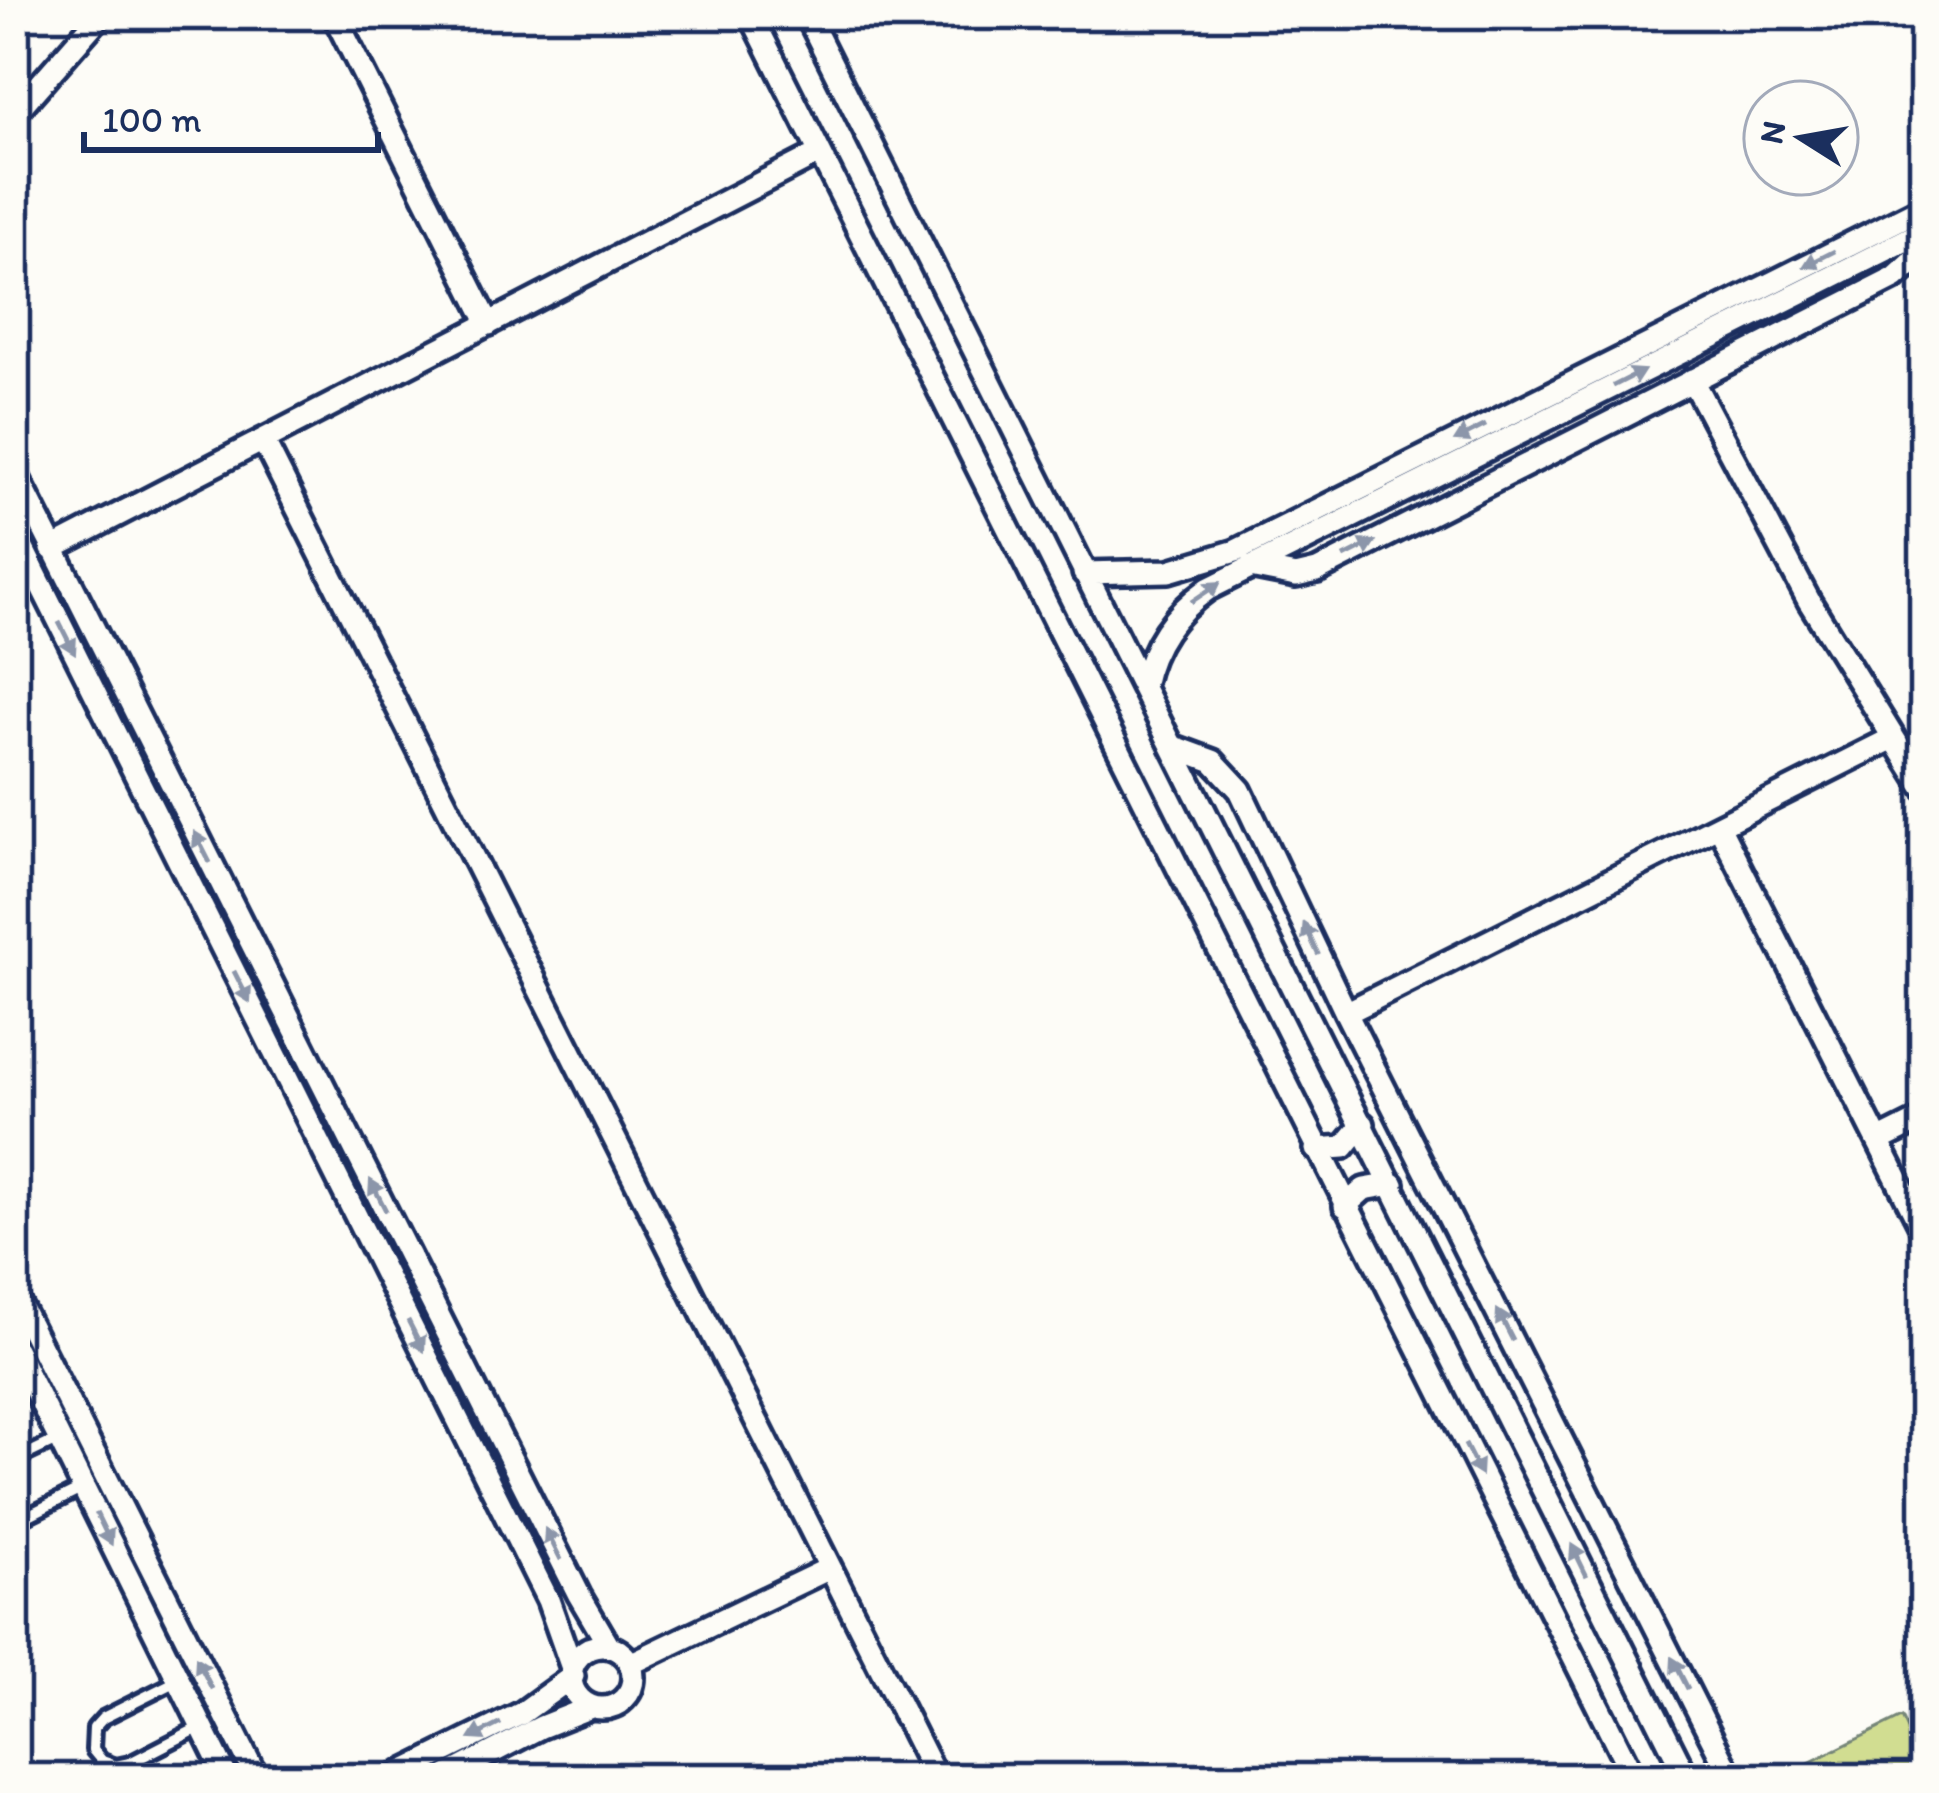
<svg xmlns="http://www.w3.org/2000/svg" width="1939" height="1793" font-family="Itim,sans-serif">
  <rect width="100%" height="100%" fill="#fdfcf7"/>
  <filter id="ink" filterUnits="userSpaceOnUse"><feTurbulence type="fractalNoise" baseFrequency=".00833" numOctaves="2"/><feDisplacementMap in="SourceGraphic" scale="24" xChannelSelector="R" yChannelSelector="G"/><feConvolveMatrix kernelMatrix="1 2 1 2 8 2 1 2 1" color-interpolation-filters="sRGB"/></filter>
  <g filter="url(#ink)">
    <path fill="#d1dd91" stroke="#768678" stroke-width="3" d="M1902,1717L1924,1763V1778H1778Z"/>
    <g fill="none" stroke-linecap="round" stroke-linejoin="round">
      <defs>
        <path id="lane" d="M15,1460L59,1439
          M15,1522L83,1488
          M179,1680L103,1718L94,1728L93,1750L102,1761L116,1766L130,1763L202,1726"/>
        <path id="street" d="M334,15L489,324
          M751,15L1634,1778
          M807,15L1687,1778
          M15,113L101,15
          M1692,380L1809,601L1924,787
          M263,440L936,1778
          M15,472L579,1595L609,1646
          M15,533L548,1600L572,1668
          M52,549L819,153
          M1250,567L1296,576L1317,571L1895,278L1915,260L1924,241
          M1084,573L1169,571L1236,551L1924,207
          M1143,686C1152,644 1173,614 1208,589L1924,231
          M1175,747L1213,761L1240,790L1346,1013L1732,1778
          M1719,826L1924,1232
          M1346,1013L1891,739
          M1878,1141L1924,1118
          M1316,1149L1344,1147L1363,1124
          M1345,1206L1364,1189L1393,1184
          M15,1296L257,1778
          M15,1349L227,1778
          M571 1677a31 31 0 1 1 62 0a31 31 0 1 1-62 0Z
          M630,1664L830,1568
          M391,1778L522,1713L573,1676
          M443,1778L541,1727L591,1707"/>
      </defs>
      <use href="#lane" stroke="#1b2f5e" stroke-width="20"/>
      <use href="#street" stroke="#1b2f5e" stroke-width="30"/>
      <use href="#lane" stroke="#fdfcf7" stroke-width="10"/>
      <use href="#street" stroke="#fdfcf7" stroke-width="21"/>
    </g>
    <defs><path id="oneway-solid" d="M-6-.8H1V-3.2L6.5 0L1 3.2V.8H-6Z" transform="scale(3)"/></defs>
    <g fill="#8c96aa">
      <use href="#oneway-solid" transform="translate(1819 259) rotate(153)"/>
      <use href="#oneway-solid" transform="translate(1629 378) rotate(-27)"/>
      <use href="#oneway-solid" transform="translate(1470 433) rotate(153)"/>
      <use href="#oneway-solid" transform="translate(1360 549) rotate(-27)"/>
      <use href="#oneway-solid" transform="translate(1206 592) rotate(-34)"/>
      <use href="#oneway-solid" transform="translate(67 638) rotate(63)"/>
      <use href="#oneway-solid" transform="translate(202 847) rotate(-117)"/>
      <use href="#oneway-solid" transform="translate(1311 939) rotate(-115)"/>
      <use href="#oneway-solid" transform="translate(242 987) rotate(63)"/>
      <use href="#oneway-solid" transform="translate(378 1195) rotate(-117)"/>
      <use href="#oneway-solid" transform="translate(1505 1325) rotate(-117)"/>
      <use href="#oneway-solid" transform="translate(416 1336) rotate(63)"/>
      <use href="#oneway-solid" transform="translate(1473 1460) rotate(63)"/>
      <use href="#oneway-solid" transform="translate(104 1529) rotate(64)"/>
      <use href="#oneway-solid" transform="translate(553 1544) rotate(-117)"/>
      <use href="#oneway-solid" transform="translate(1579 1560) rotate(-116)"/>
      <use href="#oneway-solid" transform="translate(204 1673) rotate(-117)"/>
      <use href="#oneway-solid" transform="translate(1680 1673) rotate(-117)"/>
      <use href="#oneway-solid" transform="translate(485 1731) rotate(153)"/>
    </g>
  </g>
  <rect width="1939" height="1793" fill="none" stroke="#fdfcf7" stroke-width="60"/>
  <rect x="30" y="30" width="1879" height="1733" fill="none" stroke="#1b2f5e" stroke-width="4.5" filter="url(#ink)"/>
  <g transform="translate(1801 138) rotate(281)"><circle r="57" fill="#fdfcf7" stroke="#a3aaba" stroke-width="3"/>
  <path d="M0-9L21 45L0 30L-21 45Z" fill="#1b2f5e"/>
  <text y="-18" font-size="33" font-weight="bold" text-anchor="middle" fill="#1b2f5e">N</text>
  </g>
  <path d="M84 132v18h294v-18" fill="none" stroke="#1b2f5e" stroke-width="6"/>
  <text x="102" y="132" font-size="36" fill="#1b2f5e" stroke="#fdfcf7" stroke-width="9" paint-order="stroke">100 m</text>
</svg>
